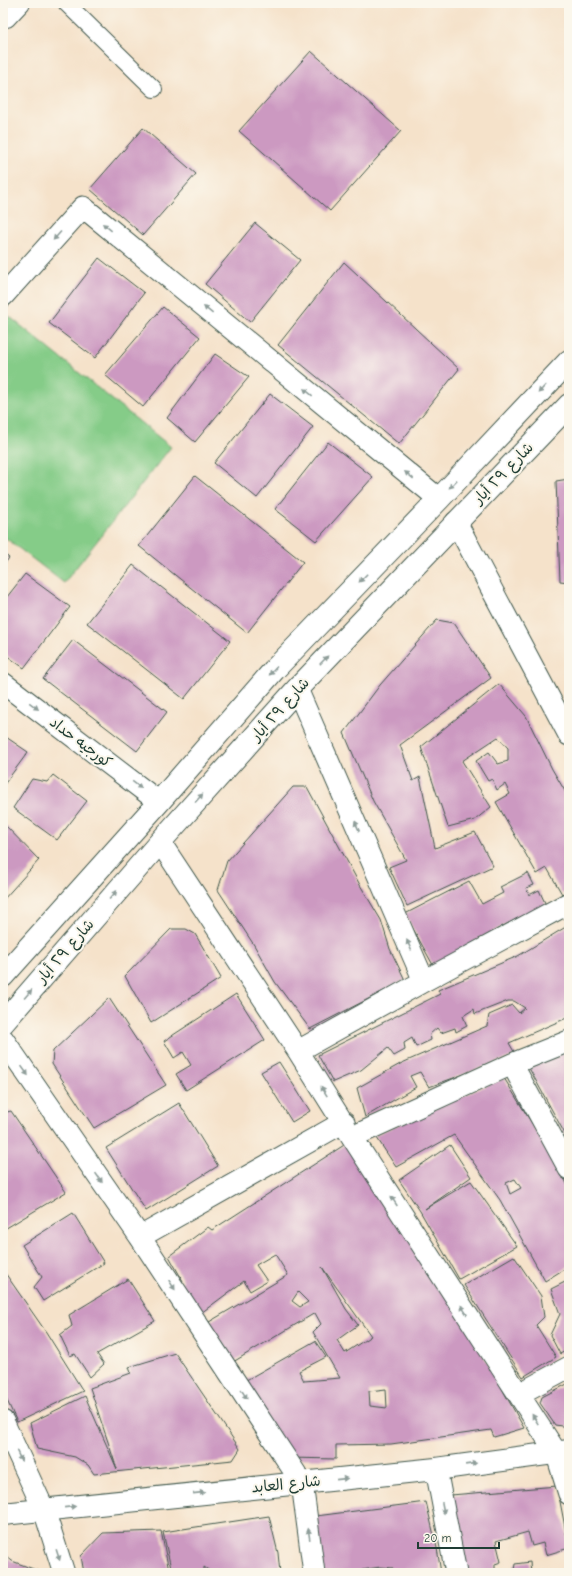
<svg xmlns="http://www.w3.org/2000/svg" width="572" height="1576" font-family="'Comic Neue','Playpen Sans Arabic',sans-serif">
  <rect width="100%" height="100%" fill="#fbf7ec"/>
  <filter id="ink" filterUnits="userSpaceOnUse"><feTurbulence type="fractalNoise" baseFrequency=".025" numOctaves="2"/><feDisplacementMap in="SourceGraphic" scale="8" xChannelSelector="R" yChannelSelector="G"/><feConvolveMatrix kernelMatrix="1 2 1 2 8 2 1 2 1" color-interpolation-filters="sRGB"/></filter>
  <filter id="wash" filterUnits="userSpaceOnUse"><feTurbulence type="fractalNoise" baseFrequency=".012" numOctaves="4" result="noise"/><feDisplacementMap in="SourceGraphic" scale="16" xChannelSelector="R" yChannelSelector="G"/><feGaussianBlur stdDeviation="0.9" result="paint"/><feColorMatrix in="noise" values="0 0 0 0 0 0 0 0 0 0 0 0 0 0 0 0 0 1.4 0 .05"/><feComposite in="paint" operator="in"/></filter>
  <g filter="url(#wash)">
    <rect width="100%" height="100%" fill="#f5e2ca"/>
    <path fill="#85cc88" stroke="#52845e" d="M5,313L171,447L64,583L3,536V315Z"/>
    <g id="blocks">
      <path fill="#cc99c1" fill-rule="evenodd" d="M311,51L401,131L330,211L239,131Z
        M143,128L196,174L143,235L90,189Z
        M255,223L300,260L250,322L205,284Z
        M99,258L144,293L95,358L49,323Z
        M344,262L459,369L399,444L278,345Z
        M163,307L200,337L143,407L105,375Z
        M215,354L249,377L195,442L167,418Z
        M270,394L313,427L257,498L214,463Z
        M328,442L373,477L316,541L275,509Z
        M195,476L303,562L247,633L139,546Z
        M569,479V582L560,581L556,481Z
        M3,553L9,558L3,566Z
        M133,565L230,641L184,699L87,623Z
        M25,574L70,607L24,668L3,653V602Z
        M437,620L454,623L491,678L400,745L413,781L420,777L435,848L475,832L493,866L407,906L389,867L406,860L373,801L344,733L380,685Z
        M73,640L167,712L137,751L43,679Z
        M499,684L526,716L552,769L569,798V890L562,894L547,868L537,874L496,802L510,794L505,784L497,790L492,779L488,781L476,761L489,752L498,764L508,761V748L498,737L462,761L491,807L475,820L448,827L421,747Z
        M3,735L28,752L3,786Z
        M53,775L87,801L57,840L13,808L32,779L47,782Z
        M293,787H307L360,885L381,920L390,949L405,980L310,1029L275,982L254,945L218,890L227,861Z
        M3,823L39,860L3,900Z
        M528,873L534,885L526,888L529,895L539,890L546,905L516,919L433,965L405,914L469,881L482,904L503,893L500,887Z
        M569,925V1017L509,1043L516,1055L429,1087L420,1072L410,1076L416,1087L365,1117L357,1088L402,1063L487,1026L489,1015L512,1005L519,1013L525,1008L514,1001H508L475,1014L474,1009L463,1016L467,1026L456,1032L455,1028L441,1033L437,1028L430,1034L431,1040L416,1047L412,1038L404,1043L405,1050L394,1056L388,1048L361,1070L333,1082L318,1055L440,994L438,990L518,956Z
        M171,929H186L195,934L221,978L151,1023L125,976Z
        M236,994L265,1040L186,1090L176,1074L191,1065L183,1052L174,1058L164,1041Z
        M109,998L166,1085L94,1128L52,1064L53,1051Z
        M569,1050V1133L565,1134L529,1068Z
        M279,1062L310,1111L292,1122L261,1072Z
        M504,1078L558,1166L569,1188V1266L545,1281L500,1200L454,1135L396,1167L375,1135ZM515,1179L521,1188L510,1194L506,1183Z
        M179,1103L218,1166L146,1211L106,1148Z
        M11,1111L66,1192L3,1230V1113Z
        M352,1140L449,1294L524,1428L494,1437L491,1430L391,1444L336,1445V1459L289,1458L241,1383L315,1341L326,1357L299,1371L304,1381L340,1378L313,1332L321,1324L315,1313L228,1365L204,1325L288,1275L285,1270L275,1254L256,1265L267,1281L250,1291L244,1281L197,1316L178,1288L183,1281L169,1256L208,1227L212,1230ZM322,1267L371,1336L345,1353L337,1340L358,1325L346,1309ZM298,1292L308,1302L300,1307L292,1301ZM386,1389L387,1408L370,1406L369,1391Z
        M450,1145L471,1177L425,1209L471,1181L517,1246L459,1279L420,1211L399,1180Z
        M73,1213L104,1263L43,1301L34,1287L42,1277L22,1245Z
        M514,1256L541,1296L544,1317L536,1325L556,1357L523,1377L464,1285Z
        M3,1270L46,1332L83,1391L17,1422L3,1392Z
        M128,1279L155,1321L97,1354L104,1364L90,1377L75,1354L70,1356L60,1335L72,1326L69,1315Z
        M569,1280V1349L560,1354L550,1335L560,1314L551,1289Z
        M175,1353L240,1449L233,1460L94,1474L88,1465L75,1457L37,1449L30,1423L85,1396L117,1469L90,1388L131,1373L129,1367Z
        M569,1383V1430L568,1427L555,1425L540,1403L542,1397Z
        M557,1486L569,1548L546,1555L543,1543L532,1546L528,1532L496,1541L501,1562L495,1564V1573H464L451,1495Z
        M426,1502L437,1548L441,1573H394L393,1568L380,1567L362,1570L363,1573H324L316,1516Z
        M269,1516L278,1553L280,1573H210V1571L204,1567V1573H172L163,1532Z
        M161,1531L169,1571L158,1573H84L81,1556L103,1533Z
        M3,1553L12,1561L44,1573H3Z
        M530,1562L531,1573H502L514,1570L515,1564Z"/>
    </g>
  </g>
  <g filter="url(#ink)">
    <use href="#blocks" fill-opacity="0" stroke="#3f564a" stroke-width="1"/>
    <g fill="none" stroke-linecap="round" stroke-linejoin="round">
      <defs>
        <path id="pedestrian" d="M66,3L154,89
          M7,19L22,3"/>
        <path id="minor" d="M3,296L83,207L439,499
          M456,522L569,735
          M3,683L159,802
          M297,689L424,981
          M160,842L298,1051L352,1137L556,1452L569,1494
          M3,1039L140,1237L302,1483L314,1573
          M298,1051L424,981L569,903
          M512,1064L569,1169
          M352,1137L512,1064L569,1041
          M140,1237L344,1122
          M519,1394L569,1367
          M3,1421L44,1510L64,1573
          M436,1469L456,1573"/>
        <path id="secondary" d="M3,1514L436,1469L569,1451"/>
        <path id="primary" d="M3,976L159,802L274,670L439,499L569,361
          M3,1023L160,842L297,689L569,405"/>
      </defs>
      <use href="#pedestrian" stroke="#3f564a" stroke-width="18"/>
      <use href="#minor" stroke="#3f564a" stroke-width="23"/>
      <use href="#secondary" stroke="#3f564a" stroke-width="24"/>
      <use href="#primary" stroke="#3f564a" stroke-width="24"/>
      <use href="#pedestrian" stroke="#fff" stroke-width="16"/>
      <use href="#minor" stroke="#fff" stroke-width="21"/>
      <use href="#secondary" stroke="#fff" stroke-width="22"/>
      <use href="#primary" stroke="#fff" stroke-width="22"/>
    </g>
    <defs><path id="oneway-solid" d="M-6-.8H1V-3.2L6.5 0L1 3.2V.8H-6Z"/></defs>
    <g fill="#8f9e9a">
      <use href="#oneway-solid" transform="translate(107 227) rotate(-141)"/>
      <use href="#oneway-solid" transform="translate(57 236) rotate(132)"/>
      <use href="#oneway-solid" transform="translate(208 310) rotate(-141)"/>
      <use href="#oneway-solid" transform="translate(542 389) rotate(133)"/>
      <use href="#oneway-solid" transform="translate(308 392) rotate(-141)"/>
      <use href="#oneway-solid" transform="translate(409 475) rotate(-141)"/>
      <use href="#oneway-solid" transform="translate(453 484) rotate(133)"/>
      <use href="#oneway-solid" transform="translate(363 578) rotate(134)"/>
      <use href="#oneway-solid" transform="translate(324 660) rotate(-46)"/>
      <use href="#oneway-solid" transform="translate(273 671) rotate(132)"/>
      <use href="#oneway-solid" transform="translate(34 706) rotate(37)"/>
      <use href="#oneway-solid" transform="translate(137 785) rotate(37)"/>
      <use href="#oneway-solid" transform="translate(199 798) rotate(-48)"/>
      <use href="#oneway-solid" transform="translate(357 826) rotate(-114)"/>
      <use href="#oneway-solid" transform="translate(113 895) rotate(-49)"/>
      <use href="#oneway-solid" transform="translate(409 945) rotate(-114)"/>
      <use href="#oneway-solid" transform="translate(28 994) rotate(-49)"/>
      <use href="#oneway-solid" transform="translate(25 1071) rotate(55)"/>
      <use href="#oneway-solid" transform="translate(324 1091) rotate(-122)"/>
      <use href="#oneway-solid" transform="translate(99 1178) rotate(55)"/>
      <use href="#oneway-solid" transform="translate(394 1201) rotate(-123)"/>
      <use href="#oneway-solid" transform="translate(172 1285) rotate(57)"/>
      <use href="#oneway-solid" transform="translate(464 1310) rotate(-123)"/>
      <use href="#oneway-solid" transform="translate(244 1394) rotate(57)"/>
      <use href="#oneway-solid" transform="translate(535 1419) rotate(-122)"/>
      <use href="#oneway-solid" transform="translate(19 1456) rotate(65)"/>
      <use href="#oneway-solid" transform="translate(471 1464) rotate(-8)"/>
      <use href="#oneway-solid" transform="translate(342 1479) rotate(-6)"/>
      <use href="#oneway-solid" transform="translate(199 1493) rotate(-6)"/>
      <use href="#oneway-solid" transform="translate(70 1507) rotate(-6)"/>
      <use href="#oneway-solid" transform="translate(443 1508) rotate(79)"/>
      <use href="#oneway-solid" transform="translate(309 1534) rotate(-98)"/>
      <use href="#oneway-solid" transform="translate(58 1555) rotate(72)"/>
    </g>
  </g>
  <g text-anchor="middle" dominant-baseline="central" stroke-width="4" stroke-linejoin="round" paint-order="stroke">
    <g font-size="15" fill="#1f3d34" stroke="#fbf7ec">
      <text transform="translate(503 473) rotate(-46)">شارع ٢٩ أيار</text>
      <text transform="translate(280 709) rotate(-48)">شارع ٢٩ أيار</text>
      <text transform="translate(81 742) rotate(37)">كورجيه حداد</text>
      <text transform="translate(65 951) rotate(-49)">شارع ٢٩ أيار</text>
      <text transform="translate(286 1484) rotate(-6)">شارع العابد</text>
    </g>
  </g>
  <rect width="572" height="1576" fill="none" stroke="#fbf7ec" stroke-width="16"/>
  <path d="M418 1542v6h81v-6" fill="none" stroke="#1f3d34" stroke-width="2"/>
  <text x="424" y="1542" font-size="12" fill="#1f3d34" stroke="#fbf7ec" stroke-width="3" paint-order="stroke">20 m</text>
</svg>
